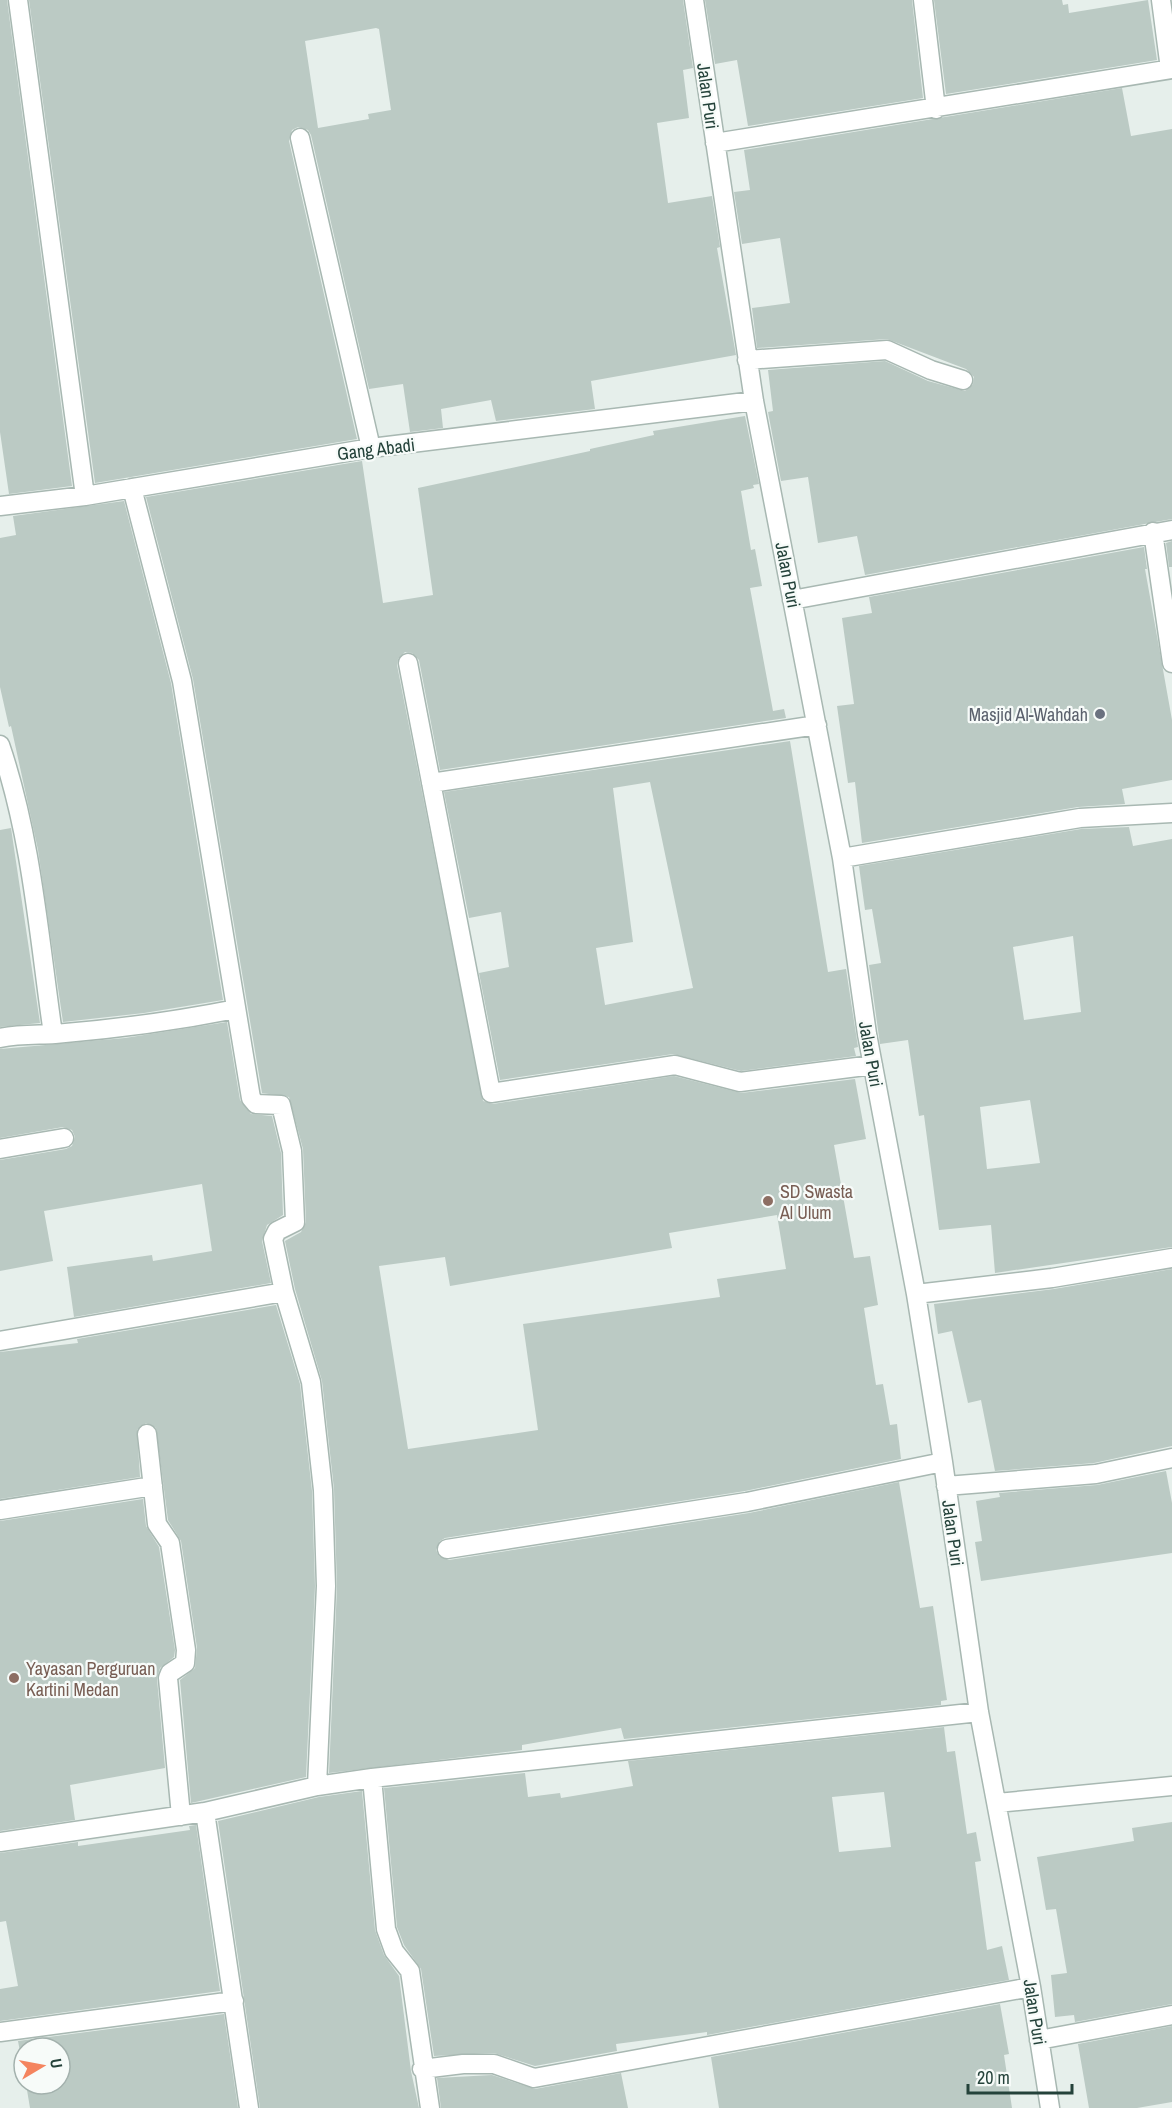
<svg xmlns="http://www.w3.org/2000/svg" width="1172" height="2108" font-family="'Archivo Narrow',sans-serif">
  <rect width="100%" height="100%" fill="#e6efeb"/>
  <path fill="#bbcac4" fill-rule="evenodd" d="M0,0H7L72,486L9,494L0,432Z
    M29,0H683L693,68L683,70L689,118L657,123L668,203L712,196L720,247L717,248L736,355L591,381L595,409L496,421L491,400L441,409L443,428L410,432L403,384L369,389L311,135L308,130L298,127L292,130L289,141L357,439L95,483ZM376,28L379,29L391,110L368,114L369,119L318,128L305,41Z
    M705,0H912L923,98L748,126L737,60L715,64Z
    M934,0H1062L1063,5L1068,4L1069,13L1148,0L1157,60L946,94Z
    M1122,88L1131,136L1172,129V519L865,575L857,536L818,543L808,477L781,481L768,412L773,411L768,370L885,361L928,381L965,391L973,384L974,377L966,369L887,339L757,348L752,308L790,303L780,238L742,244L734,192L750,190L744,150Z
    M745,416L759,484L753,485L754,488L741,491L751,550L755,549L762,586L750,588L773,711L784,709L786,718L440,770L419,660L412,653L405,652L398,659L397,665L483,1101L493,1104L674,1076L741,1093L855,1079L866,1139L834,1145L854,1258L870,1256L878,1305L864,1308L876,1385L883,1384L890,1425L897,1424L901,1459L745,1491L445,1538L440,1541L436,1550L439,1556L449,1560L749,1513L899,1482L920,1608L933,1606L947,1700L941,1701V1705L624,1739L621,1728L522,1745V1750L329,1773L337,1587L334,1489L322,1381L295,1289L285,1241L301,1232L306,1222L303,1149L289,1097L262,1093L193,679L146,497L362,461L383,603L433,595L418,488L590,451V449L654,435L653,431ZM777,1215L786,1269L717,1279L720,1297L523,1324L538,1430L408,1449L379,1266L445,1257L450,1286L672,1248L669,1233Z
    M124,501L171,683L223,1000L144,1013L63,1022L38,850L11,726L9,727L0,687V538L16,535L13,516Z
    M1172,541V567H1169L1166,543Z
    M1144,547L1147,569H1145L1172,720V780L1122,789L1125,804L1078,807L862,843L855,782L848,783L837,706L854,704L842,618L872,613L869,597Z
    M790,741L828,972L846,969L858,1047L854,1048L856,1056L741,1071L673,1054L500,1080L479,973L509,967L501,912L469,918L444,792ZM650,782L693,988L605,1005L596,948L633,942L613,788Z
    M1129,827L1133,846L1172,839V1247L995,1273L991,1225L939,1230L924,1115L919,1116L908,1040L880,1044L869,965L881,963L872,909L865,910L859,866L1081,829ZM1073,936L1081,1012L1024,1020L1013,947ZM1030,1100L1040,1163L987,1169L980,1107Z
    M11,828L40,1023L0,1027V830Z
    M227,1022L240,1100L251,1114L272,1116L281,1153L283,1215L267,1225L262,1241L271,1283L74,1317L67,1267L152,1255L153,1261L212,1251L202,1184L44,1211L53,1261L0,1271V1160L66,1149L72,1146L75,1137L72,1130L63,1127L0,1138V1049L125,1038Z
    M1172,1269V1446L1094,1463L995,1471L981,1400L968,1403L952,1331L938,1334L934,1304L1054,1289Z
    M276,1305L300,1384L312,1491L315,1586L306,1777L191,1803L180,1680L195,1668L197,1648L181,1541L168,1520L156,1428L146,1423L137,1430L140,1477L0,1499V1352L78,1343L77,1339Z
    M1166,1471L1172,1503V1553L981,1581L975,1542L982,1541L976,1501L1000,1497L999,1493L1097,1485Z
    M143,1499L146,1526L159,1547L175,1650L174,1657L160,1668L157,1679L165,1768L70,1785L75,1820L0,1831V1521Z
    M944,1727L947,1752L955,1751L967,1834L976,1832L981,1861L975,1862L987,1950L1002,1946L1009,1980L707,2035V2032L616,2044L617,2051L535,2066L494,2053L434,2056L421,1969L404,1945L397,1927L384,1788L525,1773L528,1797L560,1793L561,1798L633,1786L628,1761ZM884,1792L891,1847L839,1852L832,1797Z
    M362,1791L375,1930L384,1955L399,1976L411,2071L419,2108H260L218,1821L319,1797Z
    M1172,1822V2004L1075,2022L1074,2015L1055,2017L1051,1975L1067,1973L1056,1909L1046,1910L1037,1857L1134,1841L1132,1828Z
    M196,1825L220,1991L0,2021V1989L18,1986L6,1921L0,1922V1853L78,1842V1846L190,1830L189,1826Z
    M1000,2004L1009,2054L1004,2055L1012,2108H719L711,2057Z
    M224,2014L238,2108H30L26,2084H60V2048H24V2073L18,2041Z
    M1172,2026V2102L1137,2108H1089L1078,2044Z
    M621,2073L628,2108H441L437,2078L492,2075L535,2089Z"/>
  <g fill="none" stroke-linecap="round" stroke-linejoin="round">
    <defs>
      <path id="minor" d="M18,0L85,496
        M694,0L754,401L842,858L867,1034L916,1294L943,1462L979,1712L1031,1987L1050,2108
        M923,0L936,109
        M1161,0L1170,69
        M300,138L371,448
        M715,143L1172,69
        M747,360L887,350L931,370L963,380
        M132,488L182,681L251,1098L256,1104L281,1105L292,1151L295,1222L277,1231L273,1239L284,1292L311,1382L323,1490L326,1586L317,1786
        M0,506L85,496L371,448L754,401
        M1153,532L1172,663
        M792,600L1172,530
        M408,663L491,1093L675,1065L740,1082L873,1065
        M0,745C32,838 39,938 53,1034
        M431,783L817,725
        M842,858L1080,818L1172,813
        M0,1038C19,1034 36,1035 55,1034C116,1029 176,1021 236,1009
        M0,1149L64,1138
        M916,1294L1052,1278L1172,1258
        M0,1341L284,1292
        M147,1434L157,1524L170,1543L186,1650L185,1663L170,1673L168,1678L181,1816
        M946,1486L1096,1474L1172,1458
        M0,1510L153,1486
        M447,1549L747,1502L943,1462
        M372,1778L386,1929L394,1951L410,1971L430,2108
        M997,1803L1172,1786
        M205,1812L249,2108
        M0,1842L205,1812L317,1786L372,1778L979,1712
        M0,2032L234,2001
        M1039,2040L1172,2015
        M422,2069L463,2064H494L534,2078L1031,1987"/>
    </defs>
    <use href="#minor" stroke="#a8b8b2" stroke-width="21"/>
    <use href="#minor" stroke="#fff" stroke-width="18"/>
  </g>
  <circle fill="#6b7280" stroke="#f7fbf9" stroke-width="2" cx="1100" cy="714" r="6"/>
  <g fill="#8d6e63" stroke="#f7fbf9" stroke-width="2">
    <circle cx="768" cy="1201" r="6"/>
    <circle cx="14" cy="1678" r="6"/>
  </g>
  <g text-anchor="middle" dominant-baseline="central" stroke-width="4.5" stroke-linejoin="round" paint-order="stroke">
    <g font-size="18" fill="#24423a" stroke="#f7fbf9">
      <text transform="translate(708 96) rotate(82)">Jalan Puri</text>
      <text transform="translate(376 449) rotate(-7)">Gang Abadi</text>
      <text transform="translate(788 575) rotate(79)">Jalan Puri</text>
      <text transform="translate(871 1054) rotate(80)">Jalan Puri</text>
      <text transform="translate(953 1533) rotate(82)">Jalan Puri</text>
      <text transform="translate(1035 2012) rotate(81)">Jalan Puri</text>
    </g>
    <g font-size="18" fill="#5b616d" stroke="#f7fbf9" text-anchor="end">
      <text x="1088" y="714">Masjid Al-Wahdah</text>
    </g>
    <g font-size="18" fill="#785e54" stroke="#f7fbf9" text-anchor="start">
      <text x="780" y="1191">SD Swasta<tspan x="780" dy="21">Al Ulum</tspan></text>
      <text x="26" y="1668">Yayasan Perguruan<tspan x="26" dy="21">Kartini Medan</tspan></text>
    </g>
  </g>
  <g transform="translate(42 2066) rotate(80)"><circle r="28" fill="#f7fbf9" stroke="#a3b1ad" stroke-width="1.5"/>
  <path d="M0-4.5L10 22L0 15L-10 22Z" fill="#f4845f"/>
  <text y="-9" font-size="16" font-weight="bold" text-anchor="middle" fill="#24423a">U</text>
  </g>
  <path d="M968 2084v9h104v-9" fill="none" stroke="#24423a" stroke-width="3"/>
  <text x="977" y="2084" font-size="18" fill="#24423a" stroke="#f7fbf9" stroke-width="4.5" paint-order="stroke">20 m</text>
</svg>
